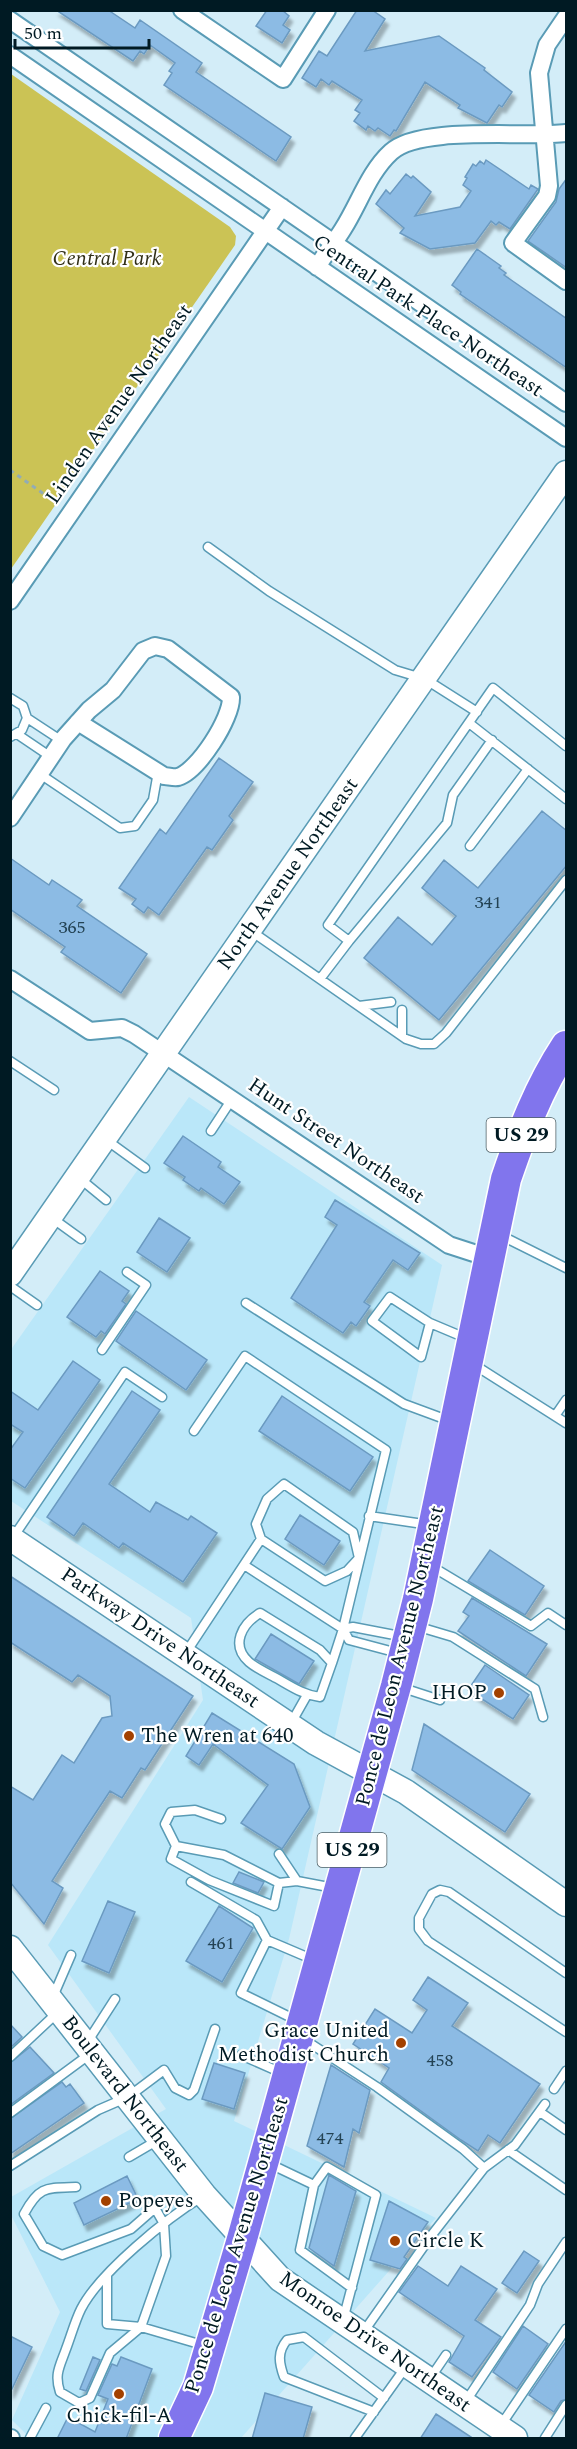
<svg xmlns="http://www.w3.org/2000/svg" width="577" height="2449" font-family="Spectral,serif">
  <defs>
    <filter id="shadow"><feDropShadow dx="3.5" dy="6" stdDeviation="1.5" flood-color="#0004"/></filter>
  </defs>
  <rect width="100%" height="100%" fill="#d3edf8"/>
  <path fill="#bae7f9" d="M189,1097L442,1265L289,1939L234,2121L436,2218L241,2438H30L12,2420L60,2312L11,2215V2197L166,2109L48,1945L203,1700L191,1618L11,1501L10,1351Z"/>
  <path fill="#cbc355" d="M11,74L230,227L236,236L235,245L11,569Z"/>
  <path fill="#8cbbe4" stroke="#6b9ac1" stroke-width="1.5" filter="url(#shadow)" d="M56,10H108L135,28L140,20L202,63L196,72L291,137L276,161L164,85L172,73L169,71L175,63L150,45L144,54L140,51L133,61Z
    M267,10H282L289,16L283,25L290,30L282,43L256,26Z
    M357,10H372L385,19L365,51L439,36L485,68L484,70L512,92L502,107L499,105L487,123L458,108L460,105L425,82L396,131L394,130L390,136L378,128L375,131L368,126L366,130L354,121L360,113L355,110L362,100L332,81L329,85L321,79L316,87L302,78L319,51L327,56Z
    M486,160L529,189L531,185L538,189L510,229L499,222L496,225L491,221L475,243L430,249L400,233L404,228L376,204L386,190L390,194L406,174L411,178L413,176L431,192L415,216L460,207L471,191L463,185L467,178L465,177L473,164L476,166L480,161L484,164Z
    M567,178V268L528,241L556,202L559,189Z
    M477,249L501,266L499,268L506,273L504,275L567,319V368L460,294L461,292L452,285Z
    M219,758L253,782L229,816L233,820L212,850L207,847L159,915L148,907L144,913L132,904L136,899L119,888L160,829L166,834Z
    M542,811L567,831V865L439,1020L364,958L398,917L432,945L456,916L422,888L444,860L478,888Z
    M10,858L49,885L52,880L82,900L77,906L147,954L121,993L61,952L65,947L10,909Z
    M183,1136L221,1162L218,1167L240,1182L224,1204L201,1188L199,1191L183,1180L185,1177L164,1163Z
    M335,1200L420,1253L408,1270L393,1260L364,1302L370,1306L356,1326L351,1322L343,1333L291,1298L337,1225L325,1217Z
    M159,1218L190,1238L167,1272L137,1252Z
    M100,1271L129,1291L122,1301L126,1304L105,1334L101,1331L96,1337L67,1317Z
    M136,1311L207,1360L186,1390L116,1341Z
    M73,1361L100,1380L25,1488L10,1478V1450L23,1432L10,1424V1391L38,1410Z
    M132,1391L160,1410L109,1484L150,1512L156,1502L188,1520L191,1516L217,1533L183,1582L123,1543L119,1548L83,1523L74,1536L47,1517Z
    M282,1396L373,1457L350,1491L259,1431Z
    M300,1515L340,1541L324,1565L285,1539Z
    M490,1550L544,1586L525,1615L468,1581Z
    M10,1576L193,1696L145,1770L141,1768L122,1798L110,1791L85,1829L52,1881L63,1888L44,1924L10,1882V1786L33,1800L62,1755L74,1763L102,1718L112,1716L110,1696L78,1675L72,1682L10,1642Z
    M472,1598L547,1644L526,1676L458,1631L469,1616L463,1612Z
    M271,1634L314,1661L299,1684L255,1659Z
    M485,1665L529,1695L513,1719L468,1690Z
    M212,1713L294,1764L310,1807L282,1849L241,1823L268,1785L213,1744L199,1765L186,1756Z
    M424,1724L530,1794L505,1832L412,1770Z
    M239,1872L264,1882L258,1893L233,1883Z
    M108,1901L135,1912L109,1973L82,1961Z
    M219,1906L253,1928L222,1982L186,1961Z
    M428,1977L468,2003L452,2026L540,2084L500,2143L488,2135L478,2151L461,2140L381,2082L389,2068L353,2044L375,2009L412,2033L427,2010L413,2000Z
    M10,2024L22,2037L10,2048Z
    M30,2047L54,2073L10,2105V2063Z
    M214,2063L245,2073L234,2109L202,2099Z
    M331,2065L370,2090L359,2133L353,2129L344,2167L307,2146Z
    M62,2082L66,2087L70,2084L84,2103L10,2154V2119Z
    M329,2175L356,2191L334,2266L309,2248Z
    M127,2176L138,2199L84,2225L74,2203Z
    M389,2201L428,2222L404,2257L407,2259L400,2269L370,2260Z
    M524,2251L539,2261L517,2293L502,2283Z
    M418,2266L448,2286L461,2266L497,2289L475,2320L501,2337L472,2377L449,2362L464,2336L399,2292Z
    M523,2326L548,2344L517,2389L493,2372Z
    M10,2336L32,2347L10,2393Z
    M567,2340V2399L561,2401L554,2412L529,2395Z
    M93,2357L100,2360L86,2391L80,2389Z
    M121,2357L152,2369L126,2439H57L68,2417L95,2432L108,2399L98,2395L112,2364L117,2366Z
    M265,2393L312,2407L303,2439H252Z
    M436,2414L474,2439H420Z"/>
  <g fill="none" stroke-linecap="round" stroke-linejoin="round">
    <defs>
      <path id="lane" d="M208,547L269,591L395,670L425,679L477,712
        M10,698L23,706L27,718L22,730L10,737
        M27,718L62,741
        M469,723L566,799
        M17,734L51,757
        M492,740L453,795L447,823L349,941L328,925L493,688L566,746
        M40,774L120,828L135,826L153,800L158,772
        M470,846L528,769
        M251,931L406,1039L421,1044H434L446,1033L566,880
        M320,979L349,941
        M359,1006L391,1002
        M402,1010V1036
        M10,1061L54,1090
        M211,1131L232,1099
        M105,1139L145,1168
        M78,1177L106,1200
        M52,1218L81,1239
        M500,1235L566,1268
        M10,1286L37,1305
        M246,1303L404,1404L450,1421
        M430,1323L390,1297L372,1321L421,1357L430,1323L468,1339
        M102,1350L146,1285L127,1272
        M473,1364L566,1423
        M555,1416L566,1400
        M194,1431L245,1356L386,1450L343,1629L332,1663
        M284,1484L353,1532L359,1558L347,1571L325,1581L261,1539L256,1524L267,1499Z
        M369,1516L430,1525
        M12,1539L125,1372L162,1397
        M244,1565L343,1629L349,1640L398,1653
        M431,1566L531,1626L548,1613L566,1625
        M260,1613L320,1650L332,1663L320,1697C304,1695 292,1687 278,1679C269,1674 257,1669 249,1662C230,1645 242,1624 260,1613Z
        M416,1626L453,1637L535,1689L543,1717
        M343,1629L353,1627L405,1637
        M185,1654L261,1539
        M400,1687L440,1700
        M290,1725L307,1695
        M221,1819L195,1810L171,1812L165,1824L176,1846L224,1855L279,1883L297,1881
        M176,1846L171,1859L209,1880L274,1906L279,1883
        M279,1854L297,1881L334,1888
        M191,1882L256,1920L267,1940L314,1960
        M267,1940L241,1993L298,2021
        M566,1973L449,1892L440,1890L432,1894L419,1918V1929L428,1941L566,2032
        M52,1999L71,1955
        M302,2038L377,2087L463,2149L484,2168
        M88,2041L115,1999
        M241,2055L282,2073
        M10,2057L57,2013
        M554,2089L566,2071
        M540,2112L566,2130
        M10,2113L90,2054
        M508,2150L566,2190
        M129,2157L158,2140
        M270,2164L314,2185L327,2167L376,2195L343,2320
        M10,2166L98,2110L128,2097L164,2070L175,2088L189,2095L194,2090L215,2029
        M314,2185L300,2250L352,2288
        M76,2187C46,2188 39,2186 24,2214L43,2246L62,2255L131,2229L155,2208L164,2224L166,2256L141,2327L110,2353L90,2398L79,2403L60,2392C54,2374 60,2366 66,2349C71,2336 75,2321 81,2309C100,2272 167,2218 203,2196
        M107,2275V2324L141,2327L206,2346
        M362,2334L431,2236L484,2168L515,2145L545,2104
        M431,2377L446,2355
        M466,2401L530,2305L538,2284L566,2242
        M374,2412L284,2377C279,2363 277,2352 287,2340L304,2337L384,2398
        M501,2425L566,2329
        M30,2438L46,2408
        M355,2438L405,2368
        M545,2438L566,2405"/>
      <path id="street" d="M182,10L283,79L327,10
        M566,17L547,45L539,73L549,186L547,196L513,243L566,281
        M10,20L566,403
        M10,55L566,438
        M317,267C325,254 335,242 343,229C359,204 369,172 391,152C420,125 524,138 566,133
        M10,601L282,207
        M10,818L63,739L89,710L113,690L143,651L155,646L168,649L231,697C232,718 198,771 178,777C174,778 168,776 164,776L78,722
        M10,979L90,1031L122,1028L134,1034L449,1245L489,1258
        M10,2438H11"/>
      <path id="secondary" d="M10,1274L566,473
        M10,1538L316,1743L406,1792L566,1904
        M10,1948L204,2195L280,2279L515,2438"/>
      <path id="highway" d="M174,2438L198,2387L242,2239L396,1686L418,1599L506,1179C522,1132 539,1087 566,1046"/>
    </defs>
    <use href="#lane" stroke="#599bb5" stroke-width="11"/>
    <use href="#street" stroke="#599bb5" stroke-width="20"/>
    <use href="#secondary" stroke="#599bb5" stroke-width="27"/>
    <use href="#highway" stroke="#fff" stroke-width="33"/>
    <path stroke="#92acb6" stroke-width="3" stroke-dasharray="4.5 4.5" stroke-linecap="butt" d="M10,470L58,504"/>
    <use href="#lane" stroke="#fff" stroke-width="8"/>
    <use href="#street" stroke="#fff" stroke-width="16"/>
    <use href="#secondary" stroke="#fff" stroke-width="24"/>
    <use href="#highway" stroke="#8175ed" stroke-width="30"/>
  </g>
  <g fill="#a34100" stroke="#fff" stroke-width="2">
    <circle cx="499" cy="1693" r="6"/>
    <circle cx="129" cy="1736" r="6"/>
    <circle cx="401" cy="2043" r="6"/>
    <circle cx="106" cy="2201" r="6"/>
    <circle cx="395" cy="2241" r="6"/>
    <circle cx="119" cy="2394" r="6"/>
  </g>
  <g text-anchor="middle" dominant-baseline="central" stroke-width="4.5" stroke-linejoin="round" paint-order="stroke">
    <g font-size="18" fill="#234253">
      <text x="488" y="902">341</text>
      <text x="72" y="927">365</text>
      <text x="221" y="1943">461</text>
      <text x="440" y="2060">458</text>
      <text x="330" y="2138">474</text>
    </g>
    <g fill="#fff" stroke="#4c5f65" stroke-width="1.5">
      <rect x="486.5" y="1118" width="69" height="34" rx="4.5"/>
      <rect x="317.5" y="1833" width="69" height="34" rx="4.5"/>
    </g>
    <g font-size="20" font-weight="bold" fill="#001a23">
      <text x="521" y="1135">US 29</text>
      <text x="352" y="1850">US 29</text>
    </g>
    <g font-size="21" font-style="italic" fill="#312f17" stroke="#fff">
      <text x="107" y="259">Central Park</text>
    </g>
    <g font-size="21" fill="#001a23" stroke="#fff">
      <text transform="translate(428 316) rotate(34)">Central Park Place Northeast</text>
      <text transform="translate(119 404) rotate(-55)">Linden Avenue Northeast</text>
      <text transform="translate(288 874) rotate(-55)">North Avenue Northeast</text>
      <text transform="translate(336 1141) rotate(34)">Hunt Street Northeast</text>
      <text transform="translate(160 1638) rotate(34)">Parkway Drive Northeast</text>
      <text transform="translate(400 1656) rotate(-76)">Ponce de Leon Avenue Northeast</text>
      <text transform="translate(125 2094) rotate(52)">Boulevard Northeast</text>
      <text transform="translate(237 2245) rotate(-73)">Ponce de Leon Avenue Northeast</text>
      <text transform="translate(375 2342) rotate(35)">Monroe Drive Northeast</text>
    </g>
    <g font-size="21" fill="#001a23" stroke="#fff" text-anchor="start">
      <text x="487" y="1693" text-anchor="end">IHOP</text>
      <text x="141" y="1736">The Wren at 640</text>
      <text x="389" y="2031" text-anchor="end">Grace United<tspan x="389" dy="24">Methodist Church</tspan></text>
      <text x="118" y="2201">Popeyes</text>
      <text x="407" y="2241">Circle K</text>
      <text x="119" y="2416" text-anchor="middle">Chick-fil-A</text>
    </g>
  </g>
  <rect width="577" height="2449" fill="none" stroke="#001a23" stroke-width="24"/>
  <path d="M15 39v9h134v-9" fill="none" stroke="#001a23" stroke-width="3"/>
  <text x="24" y="39" font-size="18" fill="#001a23" stroke="#ffffff" stroke-width="4.5" paint-order="stroke">50 m</text>
</svg>
